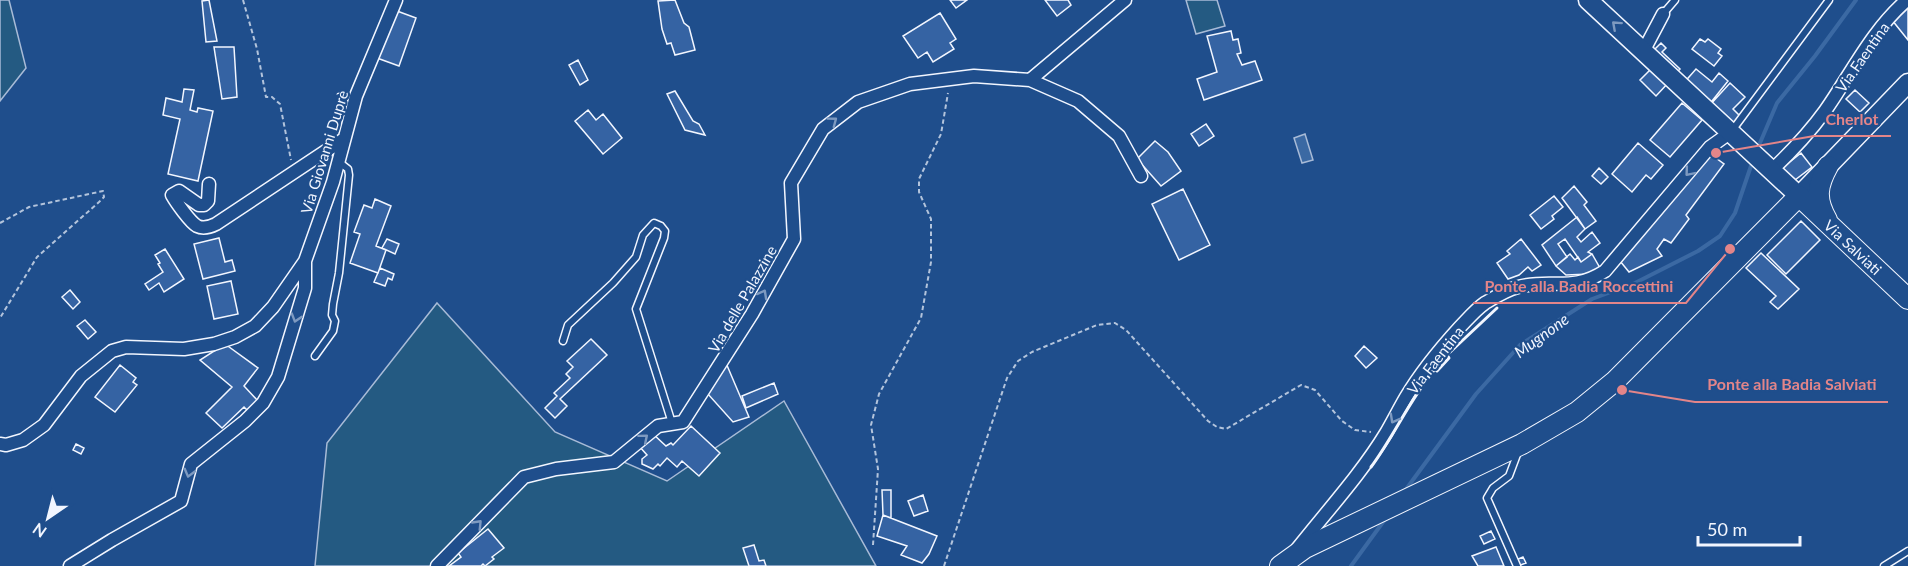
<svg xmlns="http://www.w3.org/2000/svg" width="1908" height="566" font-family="Lato,sans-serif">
  <rect width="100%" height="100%" fill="#1f4e8c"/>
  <path fill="#245a82" stroke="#a8bbd7" stroke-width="1.5" d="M0,0H9L26,68L0,101Z
    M1186,0H1217L1225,26L1196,34Z
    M437,303L555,432L667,481L784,401L876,566H315L327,443Z"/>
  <path fill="#3b69a3" stroke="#a8bbd7" stroke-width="1.5" d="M1305,134L1313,160L1302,163L1294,138Z"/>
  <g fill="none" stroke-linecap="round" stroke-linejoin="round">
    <path stroke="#3b69a3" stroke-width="4" d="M1757,150L1777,103L1815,56L1856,0
      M1404,492L1476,394L1520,345L1592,299L1635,283L1698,251L1720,236L1735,213L1753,160
      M1351,566L1386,518"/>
  </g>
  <path fill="#3563a3" stroke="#f2f6ff" stroke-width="1.5" d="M209,0L217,41L206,42L202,1Z
    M675,0L684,23L689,27L695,50L675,55L671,43L667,44L662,29L658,1Z
    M950,0H967L956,8Z
    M1045,0H1068L1071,5L1057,16Z
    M1908,4V40L1892,20Z
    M397,11L416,18L399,66L377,58Z
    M940,13L956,39L950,43L954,49L933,62L927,52L918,58L903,36Z
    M1231,31L1233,40L1238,39L1241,53L1237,54L1242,65L1255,61L1262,80L1204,100L1197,79L1217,72L1207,36Z
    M1700,39L1705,42L1708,39L1721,49L1718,53L1722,56L1714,66L1692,49Z
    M1661,43L1666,48L1662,52L1680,69L1676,73L1653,51Z
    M214,47H234L237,97L222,99Z
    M578,60L588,80L580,85L569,65Z
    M1653,67L1669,82L1656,96L1640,80Z
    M1696,69L1712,82L1719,73L1728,81L1708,106L1682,85Z
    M1730,83L1745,97L1733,109L1741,117L1731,127L1709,106Z
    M184,89L194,90L190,110L197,112L198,108L213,111L198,181L168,174L180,119L163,115L166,98L182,102Z
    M1855,90L1869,103L1860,112L1846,99Z
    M675,91L693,121L699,124L705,135L685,130L667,94Z
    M1682,103L1702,120L1670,157L1650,140Z
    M588,110L596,120L603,114L622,138L603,154L575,121Z
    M1206,124L1214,136L1199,146L1191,134Z
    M1155,141L1168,152L1181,171L1161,186L1137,159Z
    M1638,143L1663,165L1651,179L1646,175L1632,192L1612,174Z
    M1709,153L1724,164L1686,215L1689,219L1671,243L1664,239L1657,249L1662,256L1629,272L1620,261Z
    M1801,153L1812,167L1791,183L1781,169Z
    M1599,168L1608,177L1601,184L1592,176Z
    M1574,186L1587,202L1584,205L1596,221L1585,229L1562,198Z
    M1183,189L1210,245L1179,260L1152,204Z
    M1554,196L1563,207L1552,216L1554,219L1541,229L1530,215Z
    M375,199L391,206L376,246L386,250L378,273L350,263L360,234L354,232L364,205L372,208Z
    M1577,217L1585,229L1577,237L1581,242L1592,232L1600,243L1588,252L1592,254L1581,262L1565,239L1558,244L1567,257L1556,266L1542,245Z
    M1801,221L1820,240L1786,274L1767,255Z
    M219,238L225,262L232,260L235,271L203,279L194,244Z
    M387,239L399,244L395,254L382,248Z
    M1521,239L1541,265L1532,271L1528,267L1519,275L1508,279L1497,263L1510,254L1507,251Z
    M165,249L184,279L164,292L159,283L149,290L145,284L163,272L158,264L160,263L155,255Z
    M1761,253L1799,289L1778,309L1770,302L1776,296L1746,268Z
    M1570,254L1575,260L1578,257L1581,262L1592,254L1600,268L1590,274L1566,275L1556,266Z
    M380,268L394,274L392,280L388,278L385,286L374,282Z
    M231,281L238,314L214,319L207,286Z
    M70,290L80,302L73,309L62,297Z
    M85,320L96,332L88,339L77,326Z
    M591,339L607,355L560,399L567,406L555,418L545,408L557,396L554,393L570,378L566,374L573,367L567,361Z
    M225,344L258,368L244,386L258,401L249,412L244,407L222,428L206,413L232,387L200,360Z
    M1364,346L1377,358L1366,368L1355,356Z
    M726,363L749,417L733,422L707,393Z
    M120,365L136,378L133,382L137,385L115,412L95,397Z
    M774,383L778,394L746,408L742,396Z
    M691,426L720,453L699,476L682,461L677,467L667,458L660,466L658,464L653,469L642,464V459L647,455L639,446L652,433L666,446L671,443L673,445Z
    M76,444L84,448L81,454L73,450Z
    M882,490H891V518L883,515Z
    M923,495L928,511L914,516L908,501Z
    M883,515L937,536L929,554L922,563L901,555L907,546L877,536Z
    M488,529L504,548L492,557L494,559L485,566L483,564L481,566H449L461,557L458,553Z
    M1491,531L1495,539L1484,544L1480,536Z
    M754,545L759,561L764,560L766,566H749L743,548Z
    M1496,547L1504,566H1478L1472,556Z
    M1523,557L1526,563L1518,566L1516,560Z"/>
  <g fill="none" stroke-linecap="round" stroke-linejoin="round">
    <defs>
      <path id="lane" d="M1663,14L1675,0
        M1731,132L1829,0
        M563,341L568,325L613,283L636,257L643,235L654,223L661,226L665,231L664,238L636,309L672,423
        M315,356L333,331L335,321L332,315L333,304L339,273L349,175L348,169L339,162
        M1517,566L1487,498L1493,488L1509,476L1518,452
        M1884,566L1908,551"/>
      <path id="street" d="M1644,50L1663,14
        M1030,80L1078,101L1119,136L1141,176
        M1772,170C1791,152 1809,133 1825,111C1851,74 1872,30 1907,0
        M209,184L208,201L204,205H199L179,191L172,195C176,202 190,222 197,226C203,229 210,227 216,224L344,139
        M0,444L6,445L23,440L44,425L81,376L112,351L126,347L184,349L214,344L235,337L255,326L273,307L305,261L333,182L356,96L396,0
        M1297,549C1327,511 1361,474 1386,433C1393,421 1399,409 1406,397C1421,372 1439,350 1459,328C1467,320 1475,310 1485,303C1495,297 1506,290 1518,287C1552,278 1571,293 1605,271L1710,147L1731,132
        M70,566L112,540L181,501L191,464L245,421L263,403L278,377L305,288V261
        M437,566L524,477L556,469L614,462L658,426L683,422L752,314L794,239L791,183L823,129L858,102L910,84L974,76L1030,80L1125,0"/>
      <path id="secondary" d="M1588,0L1799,196L1908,83"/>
      <path id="primary" d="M1827,220C1815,199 1817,186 1828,166
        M1280,566L1305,548L1522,444L1577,412L1615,381L1799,196L1908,299"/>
    </defs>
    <use href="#lane" stroke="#f2f6ff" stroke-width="9"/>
    <use href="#street" stroke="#f2f6ff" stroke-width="15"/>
    <use href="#secondary" stroke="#f2f6ff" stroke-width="21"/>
    <use href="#primary" stroke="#f2f6ff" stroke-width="22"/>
    <path stroke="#b3c4dc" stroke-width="2" stroke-dasharray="4.5 3" stroke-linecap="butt" d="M243,0L257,49L266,97H272L280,104L291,160
      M0,223L29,207L103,191L104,197L99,202L37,257L0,318
      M873,545L878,469L871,425L879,394L921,318L931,262V219L919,192V179L941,134L948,93
      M944,566L1007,378L1018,361L1032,352L1097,325L1115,323L1126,330L1208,421L1217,427L1226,429L1301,385L1315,390L1342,421L1355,430L1371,432"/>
    <use href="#lane" stroke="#1f4e8c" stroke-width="6"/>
    <use href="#street" stroke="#1f4e8c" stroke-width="12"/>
    <use href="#secondary" stroke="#1f4e8c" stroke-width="18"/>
    <use href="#primary" stroke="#1f4e8c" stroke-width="20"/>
    <path stroke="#f2f6ff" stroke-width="3" d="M1371,467C1394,436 1410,399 1435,369L1437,371L1449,358L1447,355L1497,308"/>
  </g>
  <defs><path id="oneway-chevron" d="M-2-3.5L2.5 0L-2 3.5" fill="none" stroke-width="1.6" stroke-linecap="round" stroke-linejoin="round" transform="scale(1.5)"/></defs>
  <g stroke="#7e9ac0">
    <use href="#oneway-chevron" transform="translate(1616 25) rotate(-138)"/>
    <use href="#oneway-chevron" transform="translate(833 121) rotate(-37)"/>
    <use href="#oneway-chevron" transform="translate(1689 172) rotate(130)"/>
    <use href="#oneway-chevron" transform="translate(763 294) rotate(-61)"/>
    <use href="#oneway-chevron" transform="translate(296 318) rotate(107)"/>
    <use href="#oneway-chevron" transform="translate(1394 419) rotate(119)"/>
    <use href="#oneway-chevron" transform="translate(644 438) rotate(-40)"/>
    <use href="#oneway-chevron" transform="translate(189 473) rotate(105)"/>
    <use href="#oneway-chevron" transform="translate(478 524) rotate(-46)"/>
  </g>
  <g text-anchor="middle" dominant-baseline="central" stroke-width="4.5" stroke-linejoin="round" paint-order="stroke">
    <g font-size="15" fill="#f2f6ff" stroke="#1f4e8c">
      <text transform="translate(1862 57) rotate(-55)">Via Faentina</text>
      <text transform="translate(324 152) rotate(-73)">Via Giovanni Duprè</text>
      <text transform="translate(1853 247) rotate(43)">Via Salviati</text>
      <text transform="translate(742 299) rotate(-60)">Via delle Palazzine</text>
      <text transform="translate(1435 360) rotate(-52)">Via Faentina</text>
    </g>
    <g font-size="16" font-style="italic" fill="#f2f6ff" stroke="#1f4e8c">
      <text transform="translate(1541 335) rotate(-36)">Mugnone</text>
    </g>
  </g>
  <path fill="none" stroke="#e38589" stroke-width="2" d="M1716 153L1814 136H1891M1730 249L1686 303H1473M1622 390L1695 402H1888"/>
  <g fill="#e38589" stroke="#1f4e8c" stroke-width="2">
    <circle cx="1716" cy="153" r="6"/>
    <circle cx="1730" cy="249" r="6"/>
    <circle cx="1622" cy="390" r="6"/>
  </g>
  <g font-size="16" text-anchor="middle" font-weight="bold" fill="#e38589" stroke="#1f4e8c" stroke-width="4.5" stroke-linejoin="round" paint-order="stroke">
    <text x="1852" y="125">Cherlot</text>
    <text x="1579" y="292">Ponte alla Badia Roccettini</text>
    <text x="1792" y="390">Ponte alla Badia Salviati</text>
  </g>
  <g transform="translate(48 518) rotate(215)" stroke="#1f4e8c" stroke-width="4.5" paint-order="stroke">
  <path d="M0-4.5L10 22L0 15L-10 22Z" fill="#f2f6ff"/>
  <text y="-9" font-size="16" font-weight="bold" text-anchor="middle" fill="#f2f6ff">N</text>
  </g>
  <path d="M1698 536v9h102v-9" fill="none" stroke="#f2f6ff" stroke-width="3"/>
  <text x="1707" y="536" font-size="18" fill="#f2f6ff" stroke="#1f4e8c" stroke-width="4.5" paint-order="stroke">50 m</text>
</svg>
